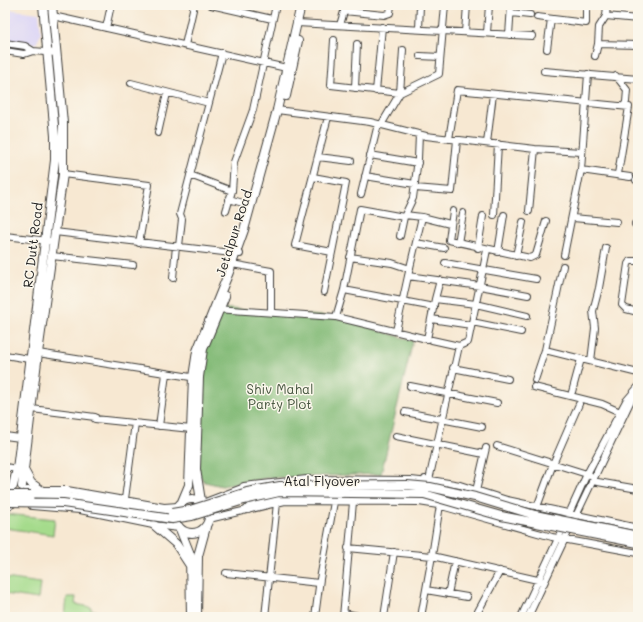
<svg xmlns="http://www.w3.org/2000/svg" width="643" height="622" font-family="Mali,sans-serif">
  <rect width="100%" height="100%" fill="#fbf7ec"/>
  <filter id="ink" filterUnits="userSpaceOnUse"><feTurbulence type="fractalNoise" baseFrequency=".025" numOctaves="2"/><feDisplacementMap in="SourceGraphic" scale="8" xChannelSelector="R" yChannelSelector="G"/><feConvolveMatrix kernelMatrix="1 2 1 2 8 2 1 2 1" color-interpolation-filters="sRGB"/></filter>
  <filter id="wash" filterUnits="userSpaceOnUse"><feTurbulence type="fractalNoise" baseFrequency=".012" numOctaves="4" result="noise"/><feDisplacementMap in="SourceGraphic" scale="16" xChannelSelector="R" yChannelSelector="G"/><feGaussianBlur stdDeviation="0.9" result="paint"/><feColorMatrix in="noise" values="0 0 0 0 0 0 0 0 0 0 0 0 0 0 0 0 0 1.4 0 .05"/><feComposite in="paint" operator="in"/></filter>
  <g filter="url(#wash)">
    <rect width="100%" height="100%" fill="#f7e8d2"/>
    <path fill="#dcd5f6" d="M5,9L39,13L41,34L36,44L5,40Z"/>
    <path fill="#a5db8c" stroke="#607c54" d="M6,514L55,519L53,535L5,528Z
      M5,578L40,583L38,599L5,594Z
      M67,597H76L75,604L91,607V610L97,611V617H65Z"/>
    <path fill="#84bb78" stroke="#506c4a" d="M218,308L336,317L413,341L381,474L267,478L222,486L205,482L192,467L198,374Z"/>
  </g>
  <g filter="url(#ink)">
    <g fill="none" stroke-linecap="round" stroke-linejoin="round">
      <defs>
        <path id="minor" d="M211,5L272,19
          M607,5L606,16L599,27L598,44L638,45
          M344,11L384,15L390,13L391,5
          M511,13L530,15
          M53,16L291,69
          M606,16L638,19
          M537,17L586,23V5
          M297,23L532,36
          M340,25L346,5
          M106,28L111,5
          M419,29L420,5
          M465,32L467,5
          M487,33L489,5
          M509,35L511,5
          M334,40L331,85L400,93L439,74L445,5
          M5,43L25,46L33,51
          M185,45L194,5
          M547,49L551,19
          M5,51L24,54L33,51L57,53
          M420,56L440,57
          M595,56L598,44
          M544,71L638,79
          M616,76L627,90L626,102L624,106
          M131,83L209,103
          M355,88L357,44
          M376,91L382,27
          M277,110L370,122L426,136L535,149L581,152
          M328,117L295,245L332,252
          M381,125L400,93L403,50
          M158,133L167,93
          M449,139L457,90L629,107L618,174
          M487,143L493,94
          M370,155L418,163
          M318,157L351,161
          M581,170L630,177
          M63,174L149,185L139,243
          M190,175L232,191L226,211
          M365,176L415,184
          M313,177L346,183L324,292
          M636,180H638
          M415,188L452,191L457,140
          M232,191L234,162L253,110L276,5
          M361,194L378,124
          M229,199L250,205
          M453,211L449,240L530,258L536,255L546,221
          M529,211L535,149
          M405,215L422,217L408,276L480,286L528,295
          M494,215L498,144
          M422,217L450,224
          M573,218L617,222
          M635,224H638
          M55,232L240,254
          M5,236L49,241
          M400,236L404,217L413,198L418,159L419,134
          M416,243L444,248
          M458,243L463,213
          M179,246L182,219L180,214L222,53
          M478,248L483,216
          M498,252L504,215
          M564,255L581,170L588,74
          M52,256L133,265
          M516,256L523,222
          M350,257L392,263L410,269
          M638,261H630L628,264L622,305L626,309L638,312
          M445,263L536,279
          M232,264L271,271V312
          M173,278L176,246
          M344,290L434,307
          M435,299L440,280
          M215,309L336,317L427,339L435,299L476,304L527,316
          M336,317L344,290L360,209L404,217
          M431,319L471,325
          M472,322L521,332
          M396,331L408,276
          M432,340L459,346L468,342L487,250
          M545,350L638,373
          M38,353L197,378
          M5,355L29,359
          M591,361L595,328L593,311L599,288L606,248
          M453,368L508,379
          M535,380L545,350L563,266
          M410,386L497,403
          M534,387L602,404L620,412
          M572,392L581,359
          M32,409L95,417
          M405,412L482,427
          M95,419L191,429
          M159,426L166,374
          M5,436L20,438
          M396,436L484,454
          M497,446L590,475
          M5,467L17,469
          M425,479L460,485L507,500L638,528
          M429,480L459,346
          M592,481L638,489
          M5,488L10,489
          M27,490H67L164,507L178,506
          M476,491L486,448
          M125,499L135,423
          M205,502L247,486
          M32,506L80,510L153,525L179,528
          M537,507L553,464L579,404
          M5,508L13,504
          M567,518L587,474L626,401L638,387
          M575,518L634,394
          M209,519L285,501L419,502L438,505L552,537L638,553
          M348,548L432,556L542,581
          M432,556L440,505
          M226,573L319,583
          M426,590L467,597
          M448,594L455,561
          M344,613L362,617
          M265,617L277,503
          M315,617L320,579L334,502
          M343,617L353,502
          M384,617L394,552
          M421,617L432,556
          M475,617L500,571
          M521,617L564,526
          M528,617L571,526"/>
        <path id="major" d="M286,96L298,41
          M24,470L31,483L41,490
          M13,486L17,469L55,160V136L43,5
          M22,486L38,353L63,174V123L52,5
          M244,487L307,480L411,481L429,483L439,488
          M31,495L62,496L172,513
          M401,497L435,498
          M175 516a17 17 0 1 1 34 0a17 17 0 1 1-34 0Z
          M201,501L196,469L199,377L203,349L225,296
          M181,504L189,485L193,377L197,351L229,272L244,230L277,110L301,5
          M248,509L254,503L290,497H367
          M154,525L176,544L191,567
          M180,529L190,554L191,617
          M197,617L198,556L206,527"/>
      </defs>
      <use href="#minor" stroke="#3d3b37" stroke-width="8"/>
      <use href="#major" stroke="#3d3b37" stroke-width="10"/>
      <use href="#minor" stroke="#fff" stroke-width="6"/>
      <use href="#major" stroke="#fff" stroke-width="8"/>
      <defs>
        <path id="major-bridge" d="M6,495H31
          M8,502L63,503L172,519L192,516L244,500L279,492L424,494L501,516L638,543
          M172,513L190,510L247,492L280,486L407,485L430,487L475,497L535,515L638,536"/>
      </defs>
      <use href="#major-bridge" stroke="#3d3b37" stroke-width="10" stroke-linecap="butt"/>
      <use href="#major-bridge" stroke="#fff" stroke-width="8"/>
    </g>
  </g>
  <g text-anchor="middle" dominant-baseline="central" stroke-width="3" stroke-linejoin="round" paint-order="stroke">
    <g font-size="13" fill="#1c1c1c" stroke="#fbf7ec">
      <text transform="translate(233 233) rotate(-72)">Jetalpur Road</text>
      <text transform="translate(32 245) rotate(-83)">RC Dutt Road</text>
      <text x="322" y="480">Atal Flyover</text>
    </g>
    <g font-size="13" fill="#45553e" stroke="#fbf7ec">
      <text x="280" y="388">Shiv Mahal<tspan x="280" dy="15">Party Plot</tspan></text>
    </g>
  </g>
  <rect width="643" height="622" fill="none" stroke="#fbf7ec" stroke-width="20"/>
</svg>
